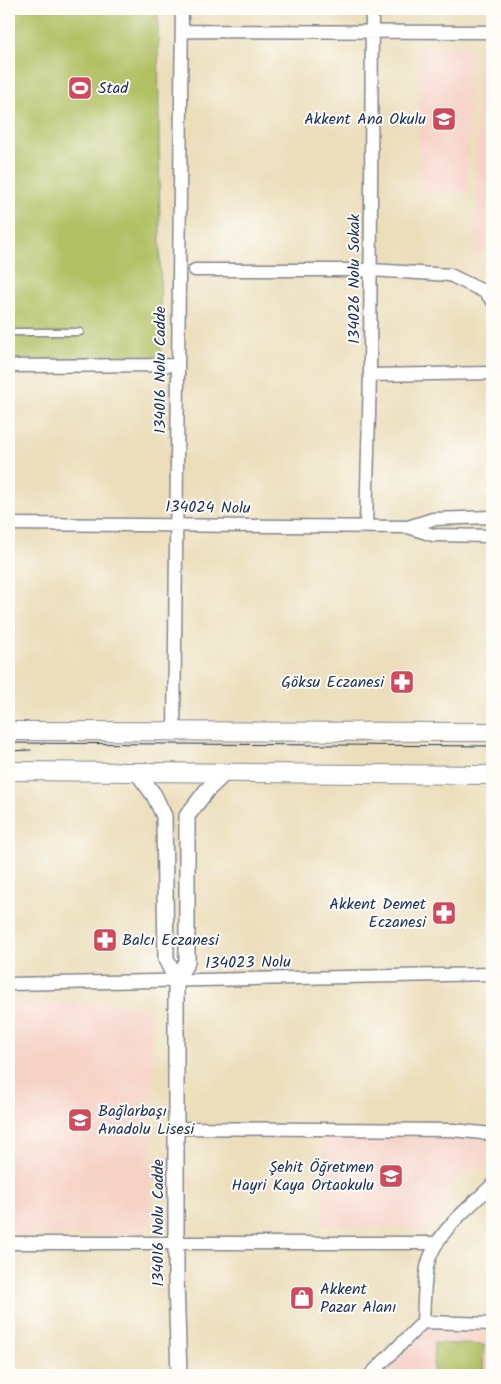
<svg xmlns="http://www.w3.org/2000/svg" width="501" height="1384" font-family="Kalam,sans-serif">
  <rect width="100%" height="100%" fill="#fdfcf7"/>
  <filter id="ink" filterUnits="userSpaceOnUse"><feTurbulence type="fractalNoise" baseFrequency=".02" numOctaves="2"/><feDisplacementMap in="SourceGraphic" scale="10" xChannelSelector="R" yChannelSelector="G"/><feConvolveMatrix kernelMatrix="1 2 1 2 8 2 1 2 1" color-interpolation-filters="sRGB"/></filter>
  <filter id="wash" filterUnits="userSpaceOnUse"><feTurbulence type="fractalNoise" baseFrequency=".0096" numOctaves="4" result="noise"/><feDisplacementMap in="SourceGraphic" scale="20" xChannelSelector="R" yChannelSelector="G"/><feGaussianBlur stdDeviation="1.12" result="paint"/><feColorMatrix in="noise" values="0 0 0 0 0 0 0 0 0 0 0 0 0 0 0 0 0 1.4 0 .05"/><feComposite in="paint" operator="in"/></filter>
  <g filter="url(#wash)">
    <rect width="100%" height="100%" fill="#ecdebb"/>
    <path fill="#f6d1c6" d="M492,46V244L476,259L478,47Z
      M419,47H470L468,192H418Z
      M9,1002L140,1004L152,1014L151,1226L142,1235H9Z
      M323,1134L492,1139V1162L485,1168L464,1171L448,1188L443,1217L424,1228L322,1225Z
      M425,1325L487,1327L492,1332V1375H374Z"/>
    <path fill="#b1c063" stroke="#667860" d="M9,9H158L161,352L150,359H9Z
      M434,1343L484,1345L483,1375H433Z"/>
  </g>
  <g filter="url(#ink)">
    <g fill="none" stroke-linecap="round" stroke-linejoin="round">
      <defs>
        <path id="service" d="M9,332H80"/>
        <path id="minor" d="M182,31L492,32
          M195,270H371L450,275L485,292L492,300
          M9,366L177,365
          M370,375L492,373
          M9,524L408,527L433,519L492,517
          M366,526L370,375L372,9
          M408,527L433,535L492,536
          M174,732L182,9
          M9,984L492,974
          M175,1128L453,1130L492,1134
          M9,1243H437
          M423,1322C424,1304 424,1284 427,1267C434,1233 469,1208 492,1185
          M370,1375L423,1322L492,1324"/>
        <path id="tertiary" d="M137,772L154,795L164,816L166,959L176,980V1282L179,1375
          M176,980L187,962V816L207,790L225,773"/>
        <path id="secondary" d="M9,731L492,732
          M9,771L492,775"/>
      </defs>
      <use href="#service" stroke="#84868c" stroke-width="9"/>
      <use href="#minor" stroke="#84868c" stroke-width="15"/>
      <use href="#tertiary" stroke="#84868c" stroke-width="18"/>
      <use href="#secondary" stroke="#84868c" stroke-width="20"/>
      <use href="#service" stroke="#fff" stroke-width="6"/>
      <use href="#minor" stroke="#fff" stroke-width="12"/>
      <use href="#tertiary" stroke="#fff" stroke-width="15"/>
      <use href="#secondary" stroke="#fff" stroke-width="18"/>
      <path stroke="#1b2f5e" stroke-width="1" d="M9,743L492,746
        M9,751L31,750"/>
    </g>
  </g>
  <defs>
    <symbol id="stadium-square" viewBox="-11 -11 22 22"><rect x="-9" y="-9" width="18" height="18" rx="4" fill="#d1495b" stroke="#fdfcf7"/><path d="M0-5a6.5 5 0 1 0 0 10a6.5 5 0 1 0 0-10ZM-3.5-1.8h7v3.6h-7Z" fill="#fff"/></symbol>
    <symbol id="school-square" viewBox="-11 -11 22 22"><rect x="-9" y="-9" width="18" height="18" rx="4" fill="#d1495b" stroke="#fdfcf7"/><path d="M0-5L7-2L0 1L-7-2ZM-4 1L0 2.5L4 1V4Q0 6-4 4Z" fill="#fff"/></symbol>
    <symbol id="pharmacy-square" viewBox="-11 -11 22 22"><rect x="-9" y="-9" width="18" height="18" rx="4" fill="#d1495b" stroke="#fdfcf7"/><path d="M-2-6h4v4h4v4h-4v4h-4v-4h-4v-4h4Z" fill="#fff"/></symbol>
    <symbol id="shop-square" viewBox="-11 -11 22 22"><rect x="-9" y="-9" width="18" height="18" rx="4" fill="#d1495b" stroke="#fdfcf7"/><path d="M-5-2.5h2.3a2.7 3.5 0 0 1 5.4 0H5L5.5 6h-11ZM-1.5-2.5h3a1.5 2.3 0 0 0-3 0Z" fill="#fff"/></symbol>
  </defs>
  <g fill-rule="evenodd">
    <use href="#stadium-square" x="66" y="74" width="28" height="28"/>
    <use href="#school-square" x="430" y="105" width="28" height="28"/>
    <use href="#pharmacy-square" x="388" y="668" width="28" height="28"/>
    <use href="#pharmacy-square" x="430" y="899" width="28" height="28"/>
    <use href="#pharmacy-square" x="91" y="926" width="28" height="28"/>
    <use href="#school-square" x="66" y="1106" width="28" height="28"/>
    <use href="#school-square" x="377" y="1162" width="28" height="28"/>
    <use href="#shop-square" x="288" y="1284" width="28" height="28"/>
  </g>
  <g text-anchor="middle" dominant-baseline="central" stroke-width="4" stroke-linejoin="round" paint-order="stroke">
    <g font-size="16" fill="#1b2f5e" stroke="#fdfcf7" text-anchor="start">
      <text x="98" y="88">Stad</text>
      <text x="426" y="119" text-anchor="end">Akkent Ana Okulu</text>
      <text x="384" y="682" text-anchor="end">Göksu Eczanesi</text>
      <text x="426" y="904" text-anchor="end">Akkent Demet<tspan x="426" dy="18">Eczanesi</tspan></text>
      <text x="122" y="940">Balcı Eczanesi</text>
      <text x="98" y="1111">Bağlarbaşı<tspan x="98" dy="18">Anadolu Lisesi</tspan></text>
      <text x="374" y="1167" text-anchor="end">Şehit Öğretmen<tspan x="374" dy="18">Hayri Kaya Ortaokulu</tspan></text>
      <text x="320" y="1289">Akkent<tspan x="320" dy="18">Pazar Alanı</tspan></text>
    </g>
    <g font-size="16" fill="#1b2f5e" stroke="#fdfcf7">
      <text transform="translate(354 279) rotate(-90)">134026 Nolu Sokak</text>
      <text transform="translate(160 370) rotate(-90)">134016 Nolu Cadde</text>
      <text transform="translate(208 508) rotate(1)">134024 Nolu</text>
      <text transform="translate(248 963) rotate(-1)">134023 Nolu</text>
      <text transform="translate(158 1223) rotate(-90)">134016 Nolu Cadde</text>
    </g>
  </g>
  <rect width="501" height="1384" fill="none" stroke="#fdfcf7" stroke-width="30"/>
</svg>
